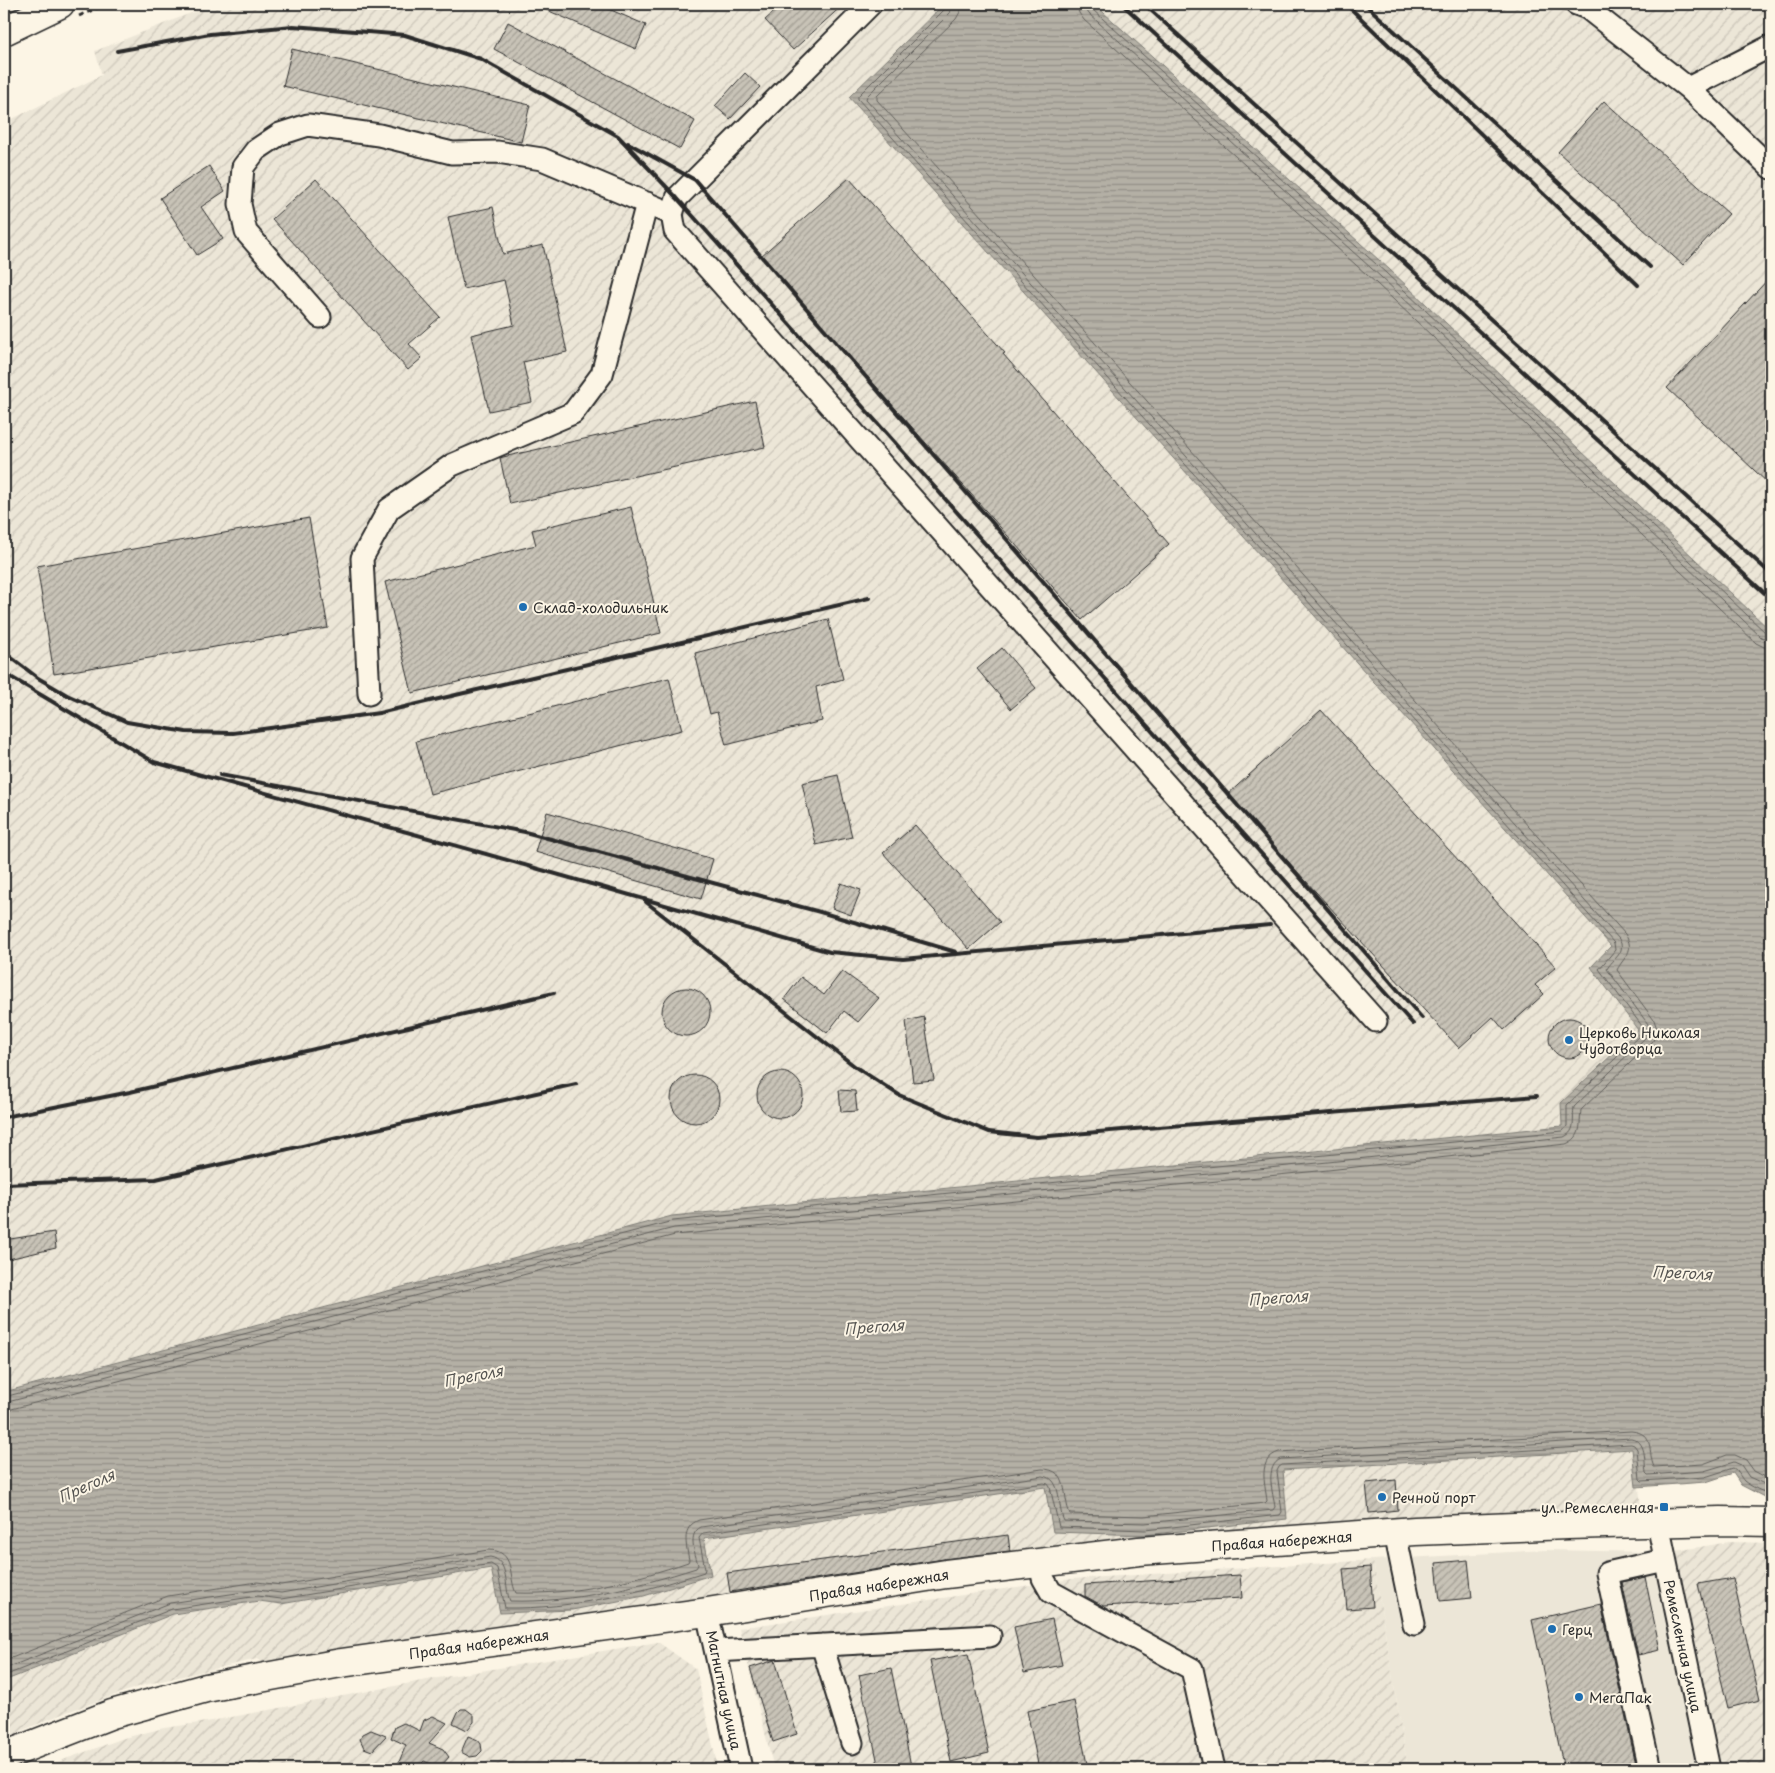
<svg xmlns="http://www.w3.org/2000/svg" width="1775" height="1773" font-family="'Playpen Sans',sans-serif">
  <defs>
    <pattern id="industrial-furrows" width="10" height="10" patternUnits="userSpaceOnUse" patternTransform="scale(1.25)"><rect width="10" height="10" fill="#ece6d7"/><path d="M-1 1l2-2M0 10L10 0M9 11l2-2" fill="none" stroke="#cbc5b9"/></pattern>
    <pattern id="water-rules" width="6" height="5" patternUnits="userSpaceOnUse" patternTransform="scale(1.25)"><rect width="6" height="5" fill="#b4b0a5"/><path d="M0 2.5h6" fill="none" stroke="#938f87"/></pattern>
    <pattern id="building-hatch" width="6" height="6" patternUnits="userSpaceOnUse" patternTransform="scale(1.25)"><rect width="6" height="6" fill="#c8c3b7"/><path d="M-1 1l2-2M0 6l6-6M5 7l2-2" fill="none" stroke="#a39f95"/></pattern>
  </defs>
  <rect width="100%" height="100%" fill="#fcf5e5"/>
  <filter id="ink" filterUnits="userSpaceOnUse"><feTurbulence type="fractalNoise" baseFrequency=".02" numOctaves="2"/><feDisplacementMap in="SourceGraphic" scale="10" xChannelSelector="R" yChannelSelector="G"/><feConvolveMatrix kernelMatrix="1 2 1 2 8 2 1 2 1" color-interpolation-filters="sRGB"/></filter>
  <g filter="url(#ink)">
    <path fill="#ece6d7" d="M1546,1550L1653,1552L1699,1769H1408L1373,1560Z"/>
    <path fill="url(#industrial-furrows)" d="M214,4H944L850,97L1611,947L1591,968L1638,1030L1562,1103V1126L672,1216L4,1392V123L102,75L95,51Z
      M1094,4H1771V631L1389,269Z
      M1632,1449L1636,1487H1639L1641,1508L1289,1532L1056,1552L674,1603L267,1666L257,1659L144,1685L67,1712L4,1738V1681L173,1614L259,1601L281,1604L492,1568L500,1613L572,1610L644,1596L711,1575L703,1538L1045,1487L1287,1519L1282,1470Z
      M1729,1542L1771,1543V1769H1722L1676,1551Z
      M1373,1560L1408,1769H774L739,1628L1072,1579Z
      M658,1642L696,1669L718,1769H38L124,1738L164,1728L206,1722L432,1679Z"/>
    <path fill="url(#water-rules)" stroke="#7d7b74" d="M944,4H1094L1389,269L1771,631V1498H1766L1741,1485L1733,1473L1706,1482L1636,1487L1632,1449L1283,1470L1287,1519L1145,1535L1053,1532L1045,1487L704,1538L711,1575L644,1596L572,1610L500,1613L491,1568L281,1604L259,1601L173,1614L4,1681V1392L672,1216L1562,1126L1561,1103L1638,1030L1591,967L1611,946L849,97Z"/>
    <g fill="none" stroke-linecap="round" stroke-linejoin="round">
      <path stroke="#62605c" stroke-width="1" d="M1077,4L1079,13L1084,20L1376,283L1756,643L1764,647L1771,648
        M1085,4L1086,10L1089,14L1381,277L1761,637L1771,640
        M1091,4L1093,10L1386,273L1766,633L1771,634
        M4,1397L673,1221L1563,1131L1567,1126V1105L1642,1033V1026L1599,969L1615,950L1614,943L858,99V96L945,9L947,4
        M4,1403L674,1228L1328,1162L1564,1137C1577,1131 1572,1119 1574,1107L1647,1036L1649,1030L1648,1024L1607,969C1613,958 1627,953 1619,939L866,99L867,96L950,13L953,4
        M4,1411L675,1235L1328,1170L1566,1144C1583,1137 1579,1125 1581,1110L1653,1041L1657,1029L1654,1020L1617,970C1624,956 1636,952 1625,934L877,100V96L956,19L960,12L961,4
        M4,1661L168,1596L257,1582L281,1585L488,1550C516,1550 508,1577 516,1593C575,1595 633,1581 688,1562L689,1560C686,1544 681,1527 699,1520L1042,1469C1070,1469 1062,1497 1070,1514L1144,1516L1265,1503L1267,1501C1265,1483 1257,1459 1279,1452L1631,1431C1656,1433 1647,1452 1654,1467L1703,1464L1727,1455H1735L1746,1460L1754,1471L1771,1480
        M4,1669L170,1603L257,1590L281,1593L490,1557C510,1560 504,1588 510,1601C574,1603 636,1587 696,1568L698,1565C695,1552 687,1534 701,1527L1043,1476C1063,1478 1057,1508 1064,1521L1145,1523L1273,1510L1275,1507C1273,1493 1264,1466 1281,1459L1631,1438C1647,1441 1644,1460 1646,1473L1648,1475L1704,1471L1734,1462L1741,1465L1749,1477L1771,1487
        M4,1676L172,1609L258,1596L281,1599L491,1564L497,1568L505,1608C573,1609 639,1593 704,1572L705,1569L699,1538L703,1533L1044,1483L1048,1484L1050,1487L1059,1527L1145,1530L1280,1515L1282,1512L1277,1471L1279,1467L1282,1465L1631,1444L1634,1445L1637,1449L1640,1479L1642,1481L1705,1477L1733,1468C1739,1471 1740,1477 1744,1481C1750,1486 1764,1493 1771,1494"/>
    </g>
    <path fill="url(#building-hatch)" stroke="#2b2b2b" d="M533,4H597L646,25L636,49Z
      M783,4H844L793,50L765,20Z
      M508,22L695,121L680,149L494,49Z
      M292,49L530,105L521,142L283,86Z
      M745,73L760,87L730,119L715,106Z
      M1604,101L1729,214L1683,265L1558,152Z
      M209,166L225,191L201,207L223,239L197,255L160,198Z
      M849,178L1005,353L1003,354L1169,544L1082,620L761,256Z
      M316,179L440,317L409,344L422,358L408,370L272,219Z
      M493,207L503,254L543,245L567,352L523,362L532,402L489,411L471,335L514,325L504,280L464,289L448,217Z
      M1771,276V486L1667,388Z
      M755,401L765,447L510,504L500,458L503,457Z
      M631,507L661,633L412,693L385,582L536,545L532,530Z
      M309,518L328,628L54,674L37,566Z
      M828,619L843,679L816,687L822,721L726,745L717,712L710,714L695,653Z
      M1002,648L1036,688L1011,709L977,669Z
      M669,678L682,730L430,794L416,741Z
      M1321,710L1556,967L1535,985L1544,994L1504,1030L1493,1017L1459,1048L1227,795Z
      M838,775L852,837L816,845L802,783Z
      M547,812L713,859L701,899L535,852Z
      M915,825L1000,922L969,949L883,853Z
      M841,883L861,890L851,915L832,908Z
      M842,971L879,998L858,1022L844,1011L827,1033L784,999L801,977L824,995Z
      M662 1012a24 24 0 1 1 48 0a24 24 0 1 1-48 0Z
      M924,1017L934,1080L913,1082L906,1021Z
      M1549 1038a20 20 0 1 1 40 0a20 20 0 1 1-40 0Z
      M757 1095a23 23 0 1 1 46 0a23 23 0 1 1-46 0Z
      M671 1099a24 24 0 1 1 48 0a24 24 0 1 1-48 0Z
      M839,1090L855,1091L857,1111L841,1112Z
      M54,1232L56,1248L4,1260V1240Z
      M1396,1480L1398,1510L1369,1513L1366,1483Z
      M1008,1535L1010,1551L944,1559L730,1592L727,1573Z
      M1468,1560L1472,1598L1440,1601L1436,1563Z
      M1370,1567L1373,1607L1347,1609L1343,1569Z
      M1240,1575L1242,1598L1103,1606L1085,1596V1585Z
      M1645,1577L1660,1650L1638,1655L1622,1582Z
      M1733,1578L1760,1700L1728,1708L1698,1584Z
      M1601,1604L1637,1769H1564L1532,1620Z
      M1052,1619L1062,1665L1024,1673L1014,1627Z
      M968,1654L989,1753L951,1762L930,1661Z
      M775,1660L797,1734L773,1742L750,1668Z
      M891,1668L911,1766L895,1769H879L859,1675Z
      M1074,1701L1088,1769H1039L1027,1711Z
      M461,1709H466L474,1715V1722L467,1730L453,1723L458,1712Z
      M433,1716L447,1723L429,1743L443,1749L449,1757L442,1765L435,1766L424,1761L416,1769H396L406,1745L391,1738L395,1727L404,1723L420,1731L424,1720Z
      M371,1730L386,1736L372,1751L364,1748L360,1739L363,1734Z
      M468,1736L478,1740L481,1744L482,1751L477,1756L470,1757L461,1752Z"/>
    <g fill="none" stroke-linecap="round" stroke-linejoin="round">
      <defs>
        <path id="minor" d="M871,4L677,198L672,214L675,231L1376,1021
          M1576,4L1587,8L1688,88L1771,168
          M1688,88L1771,46
          M320,317L246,232L240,204L243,167L256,150L280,134L308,125L379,135L452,153L497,152L542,159L672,214
          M369,694L362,558L389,509L452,465L573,413L602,374L647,203
          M1658,1524L1709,1769
          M1395,1533L1414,1624
          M1040,1563L1043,1578L1051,1592L1192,1669L1214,1769
          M707,1612L741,1769
          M822,1645L852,1743
          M716,1651L990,1636
          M1650,1769L1607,1573L1665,1560"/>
        <path id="major" d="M4,31L60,4
          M4,1756L112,1714L206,1688L341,1663L707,1612L946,1574L1139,1551L1415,1531L1567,1525L1721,1521L1771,1522"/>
      </defs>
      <use href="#minor" stroke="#2b2b2b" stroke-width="25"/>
      <use href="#major" stroke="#2b2b2b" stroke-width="31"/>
      <path stroke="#2b2b2b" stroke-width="3" stroke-dasharray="5 4" stroke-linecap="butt" d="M79,16L106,4"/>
      <use href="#minor" stroke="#fcf5e5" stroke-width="21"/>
      <use href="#major" stroke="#fcf5e5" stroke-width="28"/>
      <path stroke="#2b2b2b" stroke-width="4" d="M1122,4L1771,599
        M1144,4L1771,574
        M1346,4L1638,285
        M1365,4L1650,267
        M117,51L210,34L293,26L405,35L481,59L618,136L677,198L1413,1024
        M628,143L695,180L1422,1018
        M4,652L38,678L67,695L127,722L186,732L233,733L379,713L869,598
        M4,673L154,762L479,852L830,952L903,959L1270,925
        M220,775L525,832L820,912L956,952
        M646,902L857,1068L899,1095L989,1132L1037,1137L1537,1096
        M4,1117L130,1092L554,993
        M4,1184L156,1179L576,1084"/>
    </g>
  </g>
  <g fill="#1f6fb2" stroke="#fcf5e5" stroke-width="2">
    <circle cx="523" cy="607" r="5"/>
    <circle cx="1569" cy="1040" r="5"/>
    <circle cx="1382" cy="1497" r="5"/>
    <rect x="1659" y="1502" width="10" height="10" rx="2.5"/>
    <circle cx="1552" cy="1629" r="5"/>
    <circle cx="1579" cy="1697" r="5"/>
  </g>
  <g text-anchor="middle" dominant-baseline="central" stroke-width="4" stroke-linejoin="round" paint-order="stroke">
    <g font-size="14" fill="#2b2b2b" stroke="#fcf5e5" text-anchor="start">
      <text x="533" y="607">Склад-холодильник</text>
      <text x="1579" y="1032">Церковь Николая<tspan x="1579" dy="16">Чудотворца</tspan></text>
      <text x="1392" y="1497">Речной порт</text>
      <text x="1654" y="1507" text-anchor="end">ул. Ремесленная</text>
      <text x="1562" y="1629">Герц</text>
      <text x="1589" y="1697">МегаПак</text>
    </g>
    <g font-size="14" fill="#2b2b2b" stroke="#fcf5e5">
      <text transform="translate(1282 1541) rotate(-4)">Правая набережная</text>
      <text transform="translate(879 1585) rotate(-9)">Правая набережная</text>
      <text transform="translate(479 1644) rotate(-8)">Правая набережная</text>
      <text transform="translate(1683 1646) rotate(78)">Ремесленная улица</text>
      <text transform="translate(724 1690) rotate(78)">Магнитная улица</text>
    </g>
    <g font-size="15" font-style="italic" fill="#545350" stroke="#fcf5e5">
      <text transform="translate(1682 1272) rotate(3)">Преголя</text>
      <text transform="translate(1278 1297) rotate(-4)">Преголя</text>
      <text transform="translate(874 1326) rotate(-4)">Преголя</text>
      <text transform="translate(473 1375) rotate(-11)">Преголя</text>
      <text transform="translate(86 1485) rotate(-24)">Преголя</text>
    </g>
  </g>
  <rect width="1775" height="1773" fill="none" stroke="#fcf5e5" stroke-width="20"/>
  <rect x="10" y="10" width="1755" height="1753" fill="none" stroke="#2b2b2b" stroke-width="2" filter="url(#ink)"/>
</svg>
